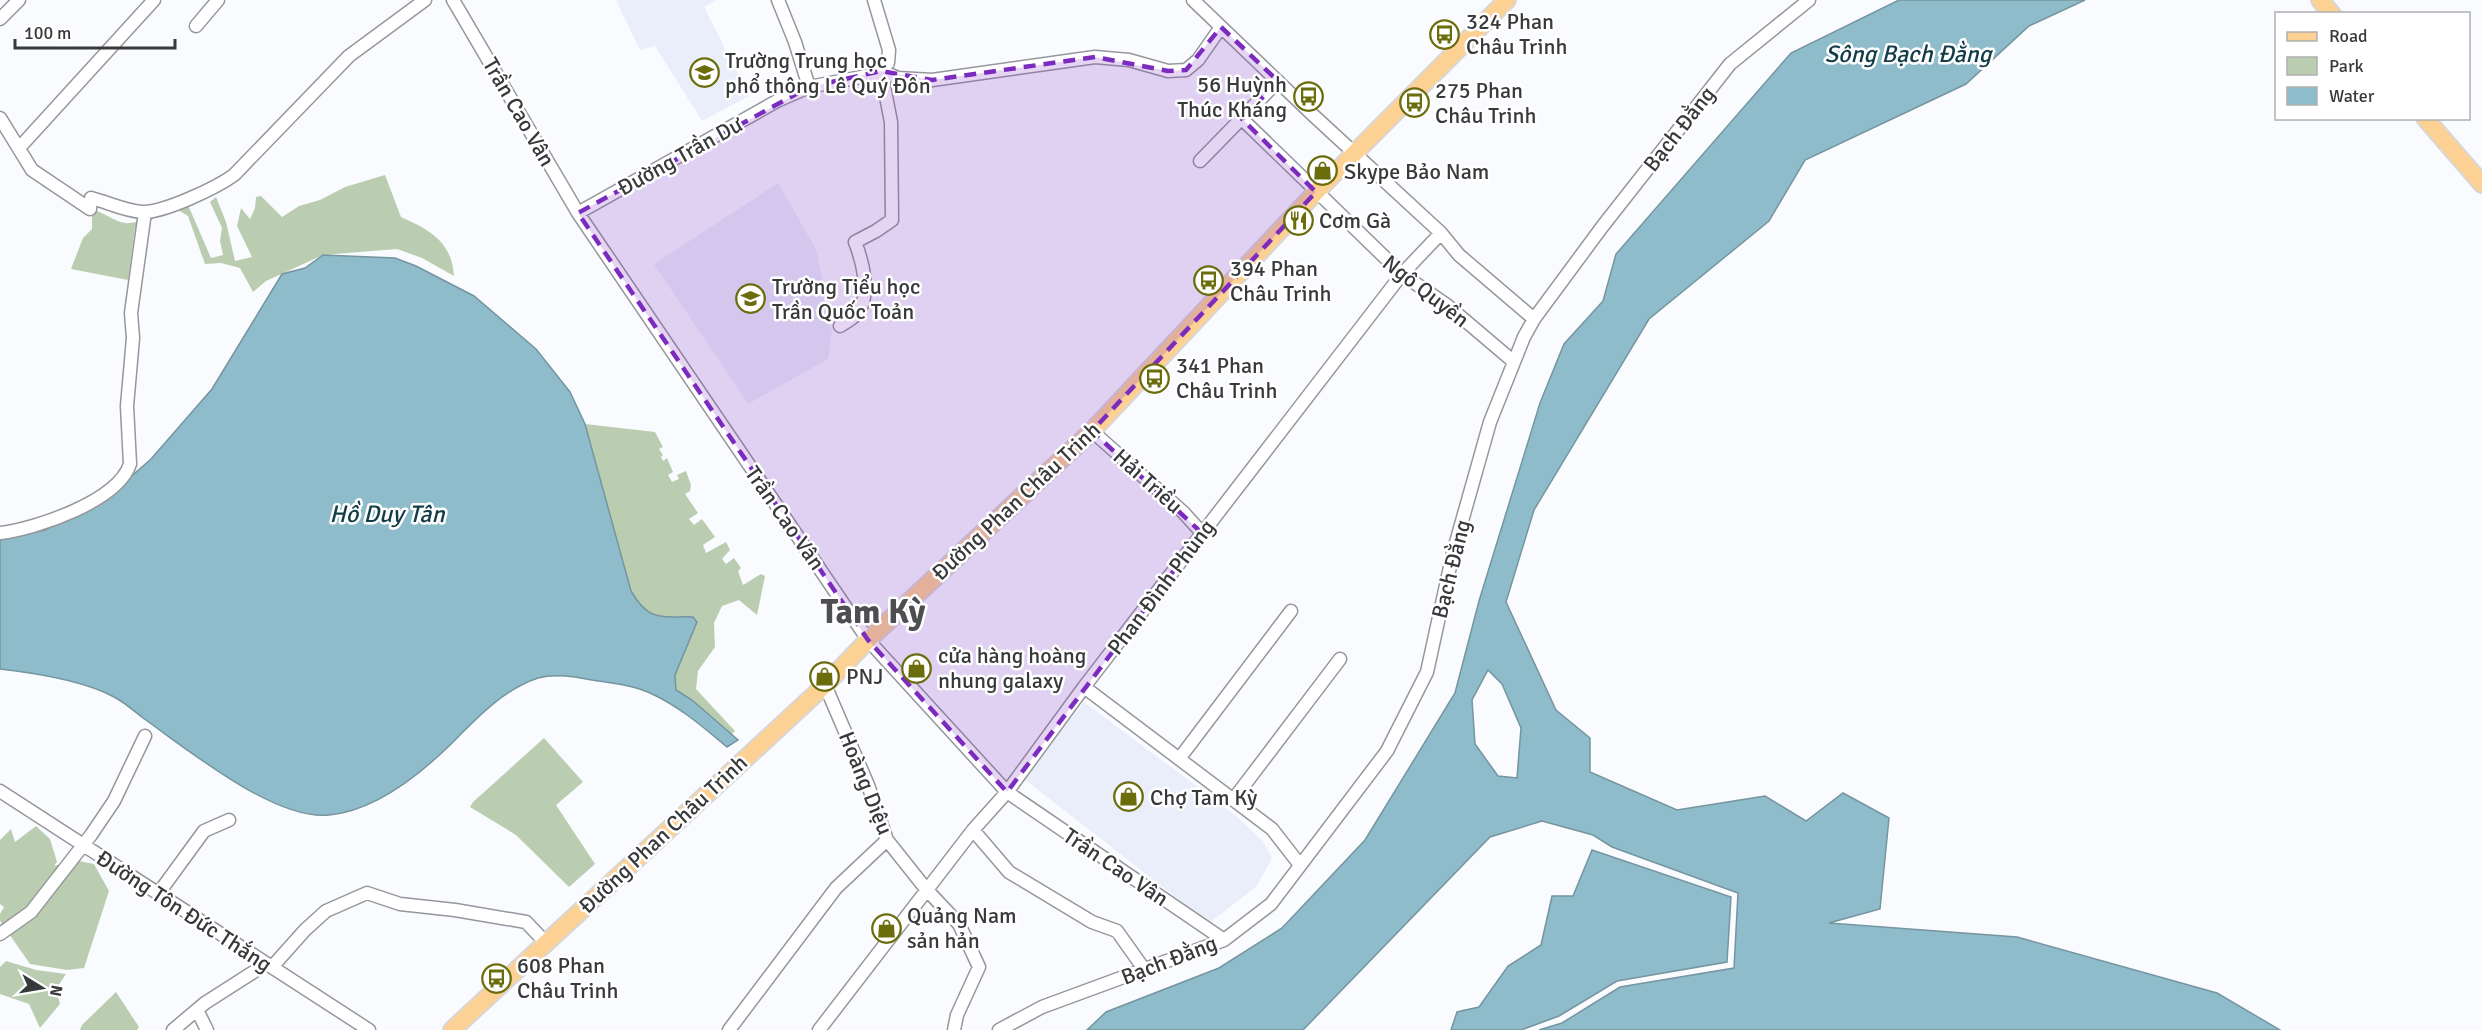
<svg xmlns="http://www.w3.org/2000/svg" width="2482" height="1030" font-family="Signika,sans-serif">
  <rect width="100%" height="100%" fill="#f9fbff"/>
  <path fill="#eaeefb" d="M616,0H716L704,7L749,96L702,121L655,46L640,50Z
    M778,183L816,249L824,287V310L832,332L828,359L748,404L654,264Z
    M1084,702L1235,815L1262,840L1272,858L1256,887L1209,923L1024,779Z"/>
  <path fill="#bbcdb1" d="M385,175L401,217C430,230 452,242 454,276L422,258L397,249L323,255L266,281L253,292L240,268L221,263L205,264L188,216L178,210L167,212L135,228L128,280L71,269L83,238L92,229V214L90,209C102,211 113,221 125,223C137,225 174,209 188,205L211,258L223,255L220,241L222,228L210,202L216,197L226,222L235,261L252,257L237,226L241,208L250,219L255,208L256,197L261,196L282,217L299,206L320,200L345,187Z
    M585,424L655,432L663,447L659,449L663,455L661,457L663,461L667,458L673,472L668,475L672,482L679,479L677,475L686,471L691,485L690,491L685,494L698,513L689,519L694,525L702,519L715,537L703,545L706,553L726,542L730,550L722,559L726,564L734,558L741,568L738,571L743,585L761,574L765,576L757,615L739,600L722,606L714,623L715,647L698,671L696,689L735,731L731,735L692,700L676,690L675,675L693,617C660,615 650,623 631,591Z
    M544,738L583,782L556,805L595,864L569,887L516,835L470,807L473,802Z
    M36,826L50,839L57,862L54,866L74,860L94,864L109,891L84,968L67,970L30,964L0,921V914L4,907L0,904V840L11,829L15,842Z
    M6,961L36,970L66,974L56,989L60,1004L40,1028L29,1004L0,994V967Z
    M116,992L139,1027L137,1030H80L82,1025Z"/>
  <path fill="#8fbcca" stroke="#75959f" stroke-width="1.5" fill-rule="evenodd" d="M1899,0H2085L2029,26L1966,84L1805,160L1769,221L1649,319L1534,510L1506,602L1556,710L1590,738V772L1677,810L1765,796L1806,821L1843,793L1889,818L1880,909L1829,923L2017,937L2217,993L2280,1030H1539L1562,1023L1620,987L1734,968L1738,893L1612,847L1593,835L1542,821L1490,837L1303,1030H1087L1106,1012L1219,968L1282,928L1365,840L1455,693L1479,601L1540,403L1564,344L1603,301L1616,254L1791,53ZM1488,670L1502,684L1521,728L1517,778L1498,776L1475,744L1472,700Z
    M323,255L395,258L416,266L474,296L536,349L570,392L585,424L631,591C649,622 660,616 693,617L697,622L675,675L676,690L692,700L738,740L727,747C703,727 679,706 650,693C633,685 611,683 592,680C576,677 555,673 538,678C502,690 475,720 449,746C418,776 373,811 329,815C275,821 187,749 143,718C134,711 124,702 114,697C83,680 35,673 0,669V540L45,530L102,502L151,459L212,389L282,274L305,268Z
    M1592,850L1731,897L1727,962L1617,981L1559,1016L1521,1030H1451L1457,1012L1479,1007L1508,966L1541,945L1552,896H1573Z"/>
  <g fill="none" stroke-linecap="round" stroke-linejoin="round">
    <defs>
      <path id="minor" d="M453,0L578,213L868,640L1007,792L1224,940
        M778,0L795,42L809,87
        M1193,0L1313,115L1441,233L1459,255L1534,319
        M0,19L19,0
        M196,26L218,0
        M881,71L898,78L932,80L1095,57L1129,60L1168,71L1186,70L1198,60L1221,27
        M0,118L32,170L90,209L91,198C107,202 125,211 142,212C163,213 216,188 234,175L349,56L425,0
        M1242,119L1402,274L1448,306L1514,362
        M20,147L154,0
        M1200,161L1278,81
        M578,213L777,101L809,87L877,74L888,63L889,50L874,0
        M840,326C847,321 855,318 859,311C871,292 862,260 855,242L876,231L892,220L891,122L881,71
        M1092,431L1183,512L1202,533
        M0,533C36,529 118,501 130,464L127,406L133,338L131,313L145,212
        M825,685L868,785L887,840L926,889L959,924L979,967L957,1015L954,1030
        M1084,687L1272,829L1300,865
        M1179,759L1291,611
        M0,791L369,1030
        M1233,800L1340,659
        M973,830L1009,872L1092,922L1117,931L1144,969
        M158,894L204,831L229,820
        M0,934L31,912L91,835L114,801L145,736
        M272,967L305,930L326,911L367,893L400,904L455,910L526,922L546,943
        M197,1010L207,1030
        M173,1030L205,1003L266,964
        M729,1030L836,888L887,840
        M819,1030L973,830L1007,792L1084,687L1402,274L1441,233
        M999,1030L1042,1007L1224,940L1271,904L1387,751L1427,672L1453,553L1490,422L1524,337L1534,319L1602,227L1730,64L1809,0"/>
      <path id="major" d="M2320,0L2332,14
        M2425,118L2482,184
        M452,1030L825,685L868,640L1092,431L1316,192L1507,0"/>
    </defs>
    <use href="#minor" stroke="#96979d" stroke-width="15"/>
    <use href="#major" stroke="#d7d7d8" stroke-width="20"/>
    <use href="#minor" stroke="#fff" stroke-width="12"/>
    <use href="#major" stroke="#fdd194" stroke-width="16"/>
  </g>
  <path fill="#7b2cbf" fill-opacity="0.2" stroke="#7b2cbf" stroke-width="4.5" stroke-dasharray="12 8" stroke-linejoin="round" d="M1221,27L1278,81L1242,119L1316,192L1092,431L1202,533L1007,792L868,640L578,213L809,87L881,71L932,80L1095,57L1168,71L1186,70Z"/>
  <defs>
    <symbol id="bus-ring" viewBox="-11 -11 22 22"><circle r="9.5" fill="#fff" stroke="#6b6c0b" stroke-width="1.5"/><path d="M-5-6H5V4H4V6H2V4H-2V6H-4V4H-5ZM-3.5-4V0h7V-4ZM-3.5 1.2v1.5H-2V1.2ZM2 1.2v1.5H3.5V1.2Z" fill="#6b6c0b"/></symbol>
    <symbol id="school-ring" viewBox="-11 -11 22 22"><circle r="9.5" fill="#fff" stroke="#6b6c0b" stroke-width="1.5"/><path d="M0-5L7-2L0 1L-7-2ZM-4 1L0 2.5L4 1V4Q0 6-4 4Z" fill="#6b6c0b"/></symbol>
    <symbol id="shop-ring" viewBox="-11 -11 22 22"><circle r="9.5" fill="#fff" stroke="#6b6c0b" stroke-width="1.5"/><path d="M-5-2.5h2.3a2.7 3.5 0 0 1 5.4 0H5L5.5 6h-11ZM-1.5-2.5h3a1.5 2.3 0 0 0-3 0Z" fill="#6b6c0b"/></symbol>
    <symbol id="restaurant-ring" viewBox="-11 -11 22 22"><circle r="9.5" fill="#fff" stroke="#6b6c0b" stroke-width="1.5"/><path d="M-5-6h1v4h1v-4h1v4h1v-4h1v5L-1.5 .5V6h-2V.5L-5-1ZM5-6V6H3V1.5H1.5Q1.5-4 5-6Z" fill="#6b6c0b"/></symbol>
  </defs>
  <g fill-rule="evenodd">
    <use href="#bus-ring" x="1428" y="18" width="33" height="33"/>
    <use href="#school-ring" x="688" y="56" width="33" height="33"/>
    <use href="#bus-ring" x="1292" y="80" width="33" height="33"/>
    <use href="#bus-ring" x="1398" y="86" width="33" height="33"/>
    <use href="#shop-ring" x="1306" y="154" width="33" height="33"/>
    <use href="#restaurant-ring" x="1282" y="204" width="33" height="33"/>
    <use href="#bus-ring" x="1192" y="264" width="33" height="33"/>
    <use href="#school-ring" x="734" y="282" width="33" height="33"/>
    <use href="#bus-ring" x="1138" y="362" width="33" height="33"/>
    <use href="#shop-ring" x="900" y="652" width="33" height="33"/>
    <use href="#shop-ring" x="808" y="660" width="33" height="33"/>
    <use href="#shop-ring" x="1112" y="780" width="33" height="33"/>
    <use href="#shop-ring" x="870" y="912" width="33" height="33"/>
    <use href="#bus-ring" x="480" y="962" width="33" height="33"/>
  </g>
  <g text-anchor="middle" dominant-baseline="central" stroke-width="5" stroke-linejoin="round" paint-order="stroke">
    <g font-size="22" fill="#38393b" stroke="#fff" text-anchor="start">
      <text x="1466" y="21">324 Phan<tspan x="1466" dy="25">Châu Trinh</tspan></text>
      <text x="725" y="60">Trường Trung học<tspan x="725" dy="25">phổ thông Lê Quý Đôn</tspan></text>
      <text x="1287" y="84" text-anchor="end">56 Huỳnh<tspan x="1287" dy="25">Thúc Kháng</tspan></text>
      <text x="1435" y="90">275 Phan<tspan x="1435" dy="25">Châu Trinh</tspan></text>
      <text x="1344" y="171">Skype Bảo Nam</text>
      <text x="1319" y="220">Cơm Gà</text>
      <text x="1230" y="268">394 Phan<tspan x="1230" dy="25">Châu Trinh</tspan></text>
      <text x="772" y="286">Trường Tiểu học<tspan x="772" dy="25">Trần Quốc Toản</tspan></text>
      <text x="1176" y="365">341 Phan<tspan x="1176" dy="25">Châu Trinh</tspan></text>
      <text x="938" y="655">cửa hàng hoàng<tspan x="938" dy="25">nhung galaxy</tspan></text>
      <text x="846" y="676">PNJ</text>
      <text x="1150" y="797">Chợ Tam Kỳ</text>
      <text x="907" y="915">Quảng Nam<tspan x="907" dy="25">sản hản</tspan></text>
      <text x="517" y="965">608 Phan<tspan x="517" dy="25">Châu Trinh</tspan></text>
    </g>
    <g font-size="22" fill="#38393b" stroke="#fff">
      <text transform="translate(519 112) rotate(60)">Trần Cao Vân</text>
      <text transform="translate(1679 129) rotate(-52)">Bạch Đằng</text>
      <text transform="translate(680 156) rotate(-29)">Đường Trần Dư</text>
      <text transform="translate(1426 291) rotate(38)">Ngô Quyền</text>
      <text transform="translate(1148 481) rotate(42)">Hải Triều</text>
      <text transform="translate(1016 501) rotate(-43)">Đường Phan Châu Trinh</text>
      <text transform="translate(785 518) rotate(55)">Trần Cao Vân</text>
      <text transform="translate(1451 569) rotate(-76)">Bạch Đằng</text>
      <text transform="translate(1161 587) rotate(-53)">Phan Đình Phùng</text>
      <text transform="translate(866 783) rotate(68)">Hoàng Diệu</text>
      <text transform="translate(663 834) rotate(-43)">Đường Phan Châu Trinh</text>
      <text transform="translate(1116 867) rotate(34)">Trần Cao Vân</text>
      <text transform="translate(184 911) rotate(33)">Đường Tôn Đức Thắng</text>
      <text transform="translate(1169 960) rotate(-21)">Bạch Đằng</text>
    </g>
    <g font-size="24" font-style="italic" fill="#123c47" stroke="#fff">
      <text x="1908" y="54">Sông Bạch Đằng</text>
      <text x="387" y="514">Hồ Duy Tân</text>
    </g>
    <g font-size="34" font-weight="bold" fill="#4c4e52" stroke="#fff">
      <text x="873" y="612">Tam Kỳ</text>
    </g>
  </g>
  <rect x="2275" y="12" width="195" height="108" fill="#ffffff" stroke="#afb0b1" stroke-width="1.5"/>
  <rect x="2287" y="32" width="30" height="9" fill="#fdd194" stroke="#afb0b1" stroke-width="1.5"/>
  <text x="2329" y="42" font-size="18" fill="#38393b">Road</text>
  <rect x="2287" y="57" width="30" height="18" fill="#bbcdb1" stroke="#afb0b1" stroke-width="1.5"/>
  <text x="2329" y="72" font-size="18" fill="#38393b">Park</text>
  <rect x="2287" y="87" width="30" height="18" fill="#8fbcca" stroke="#afb0b1" stroke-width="1.5"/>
  <text x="2329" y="102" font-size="18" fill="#38393b">Water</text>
  <g transform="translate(42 988) rotate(101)" stroke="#ffffff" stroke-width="4.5" paint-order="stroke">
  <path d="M0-4.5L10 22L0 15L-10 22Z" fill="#38393b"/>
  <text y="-9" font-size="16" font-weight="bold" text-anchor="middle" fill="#38393b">N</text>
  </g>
  <path d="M15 39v9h160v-9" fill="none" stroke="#38393b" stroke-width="3"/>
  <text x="24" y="39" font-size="18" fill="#38393b" stroke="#ffffff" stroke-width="4.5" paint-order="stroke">100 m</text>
</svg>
